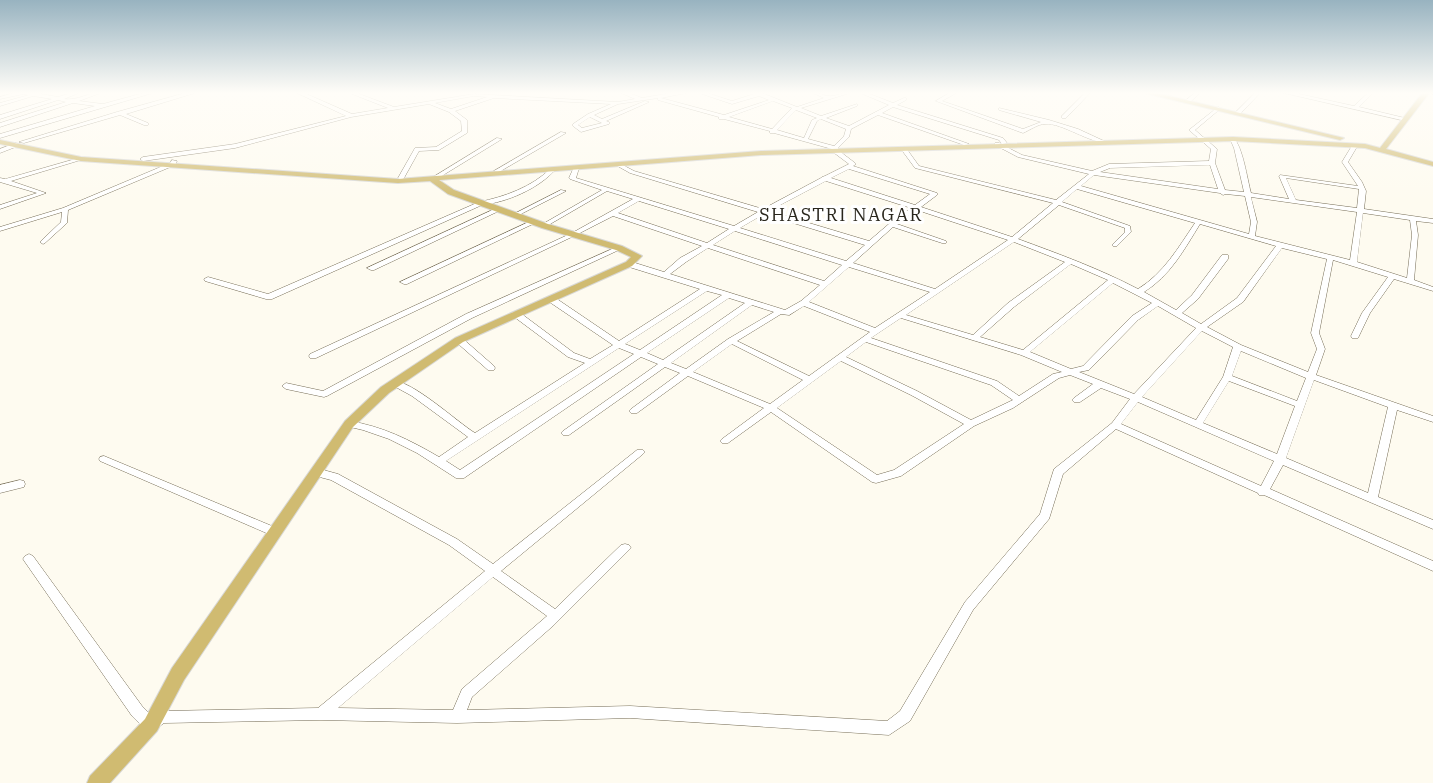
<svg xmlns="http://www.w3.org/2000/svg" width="1433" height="783" font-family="'IBM Plex Serif',serif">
  <rect width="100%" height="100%" fill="#fefbf0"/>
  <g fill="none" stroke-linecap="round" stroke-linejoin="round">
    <defs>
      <path id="minor" d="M18,92H30L58,97L73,92H81L64,99C78,101 89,92 103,92L79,101L103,104L147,92H156L0,138V134L95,106L73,103L0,127V123L66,102L58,100L0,119V115L52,99L33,96L0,106V103L29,95L23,94L0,99V97Z
        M189,92H198L126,114L148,123V125H144L120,115L24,143L19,142L117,112Z
        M295,92H302L352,114L388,108L347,92H354L394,107L474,94L618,102L635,99L619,92H627L642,98L677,92H691L661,98L724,115L769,100L759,96L732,104L696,92H704L732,101L754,94L751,92L762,93L797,107L824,98L811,92C818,92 825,97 832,96C839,95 845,92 853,92L801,108L821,116L857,104V106L826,118L849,126L889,105L858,92H865L893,103L904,98H906V100L897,105L1003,138L1007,143L1002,144L999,140L893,107L882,113L969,144L964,145L878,115L851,129L849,137L838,148V150L855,163L856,164L853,166L937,193V195L921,207L1012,237L1053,203L915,168L901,149L902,148H906L919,166L1056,200L1089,174L1018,157L995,145V143H999L1022,155L1092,171L1109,164L1209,161L1211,149L1189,130L1218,107L1220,108V109L1195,130L1217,149L1215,163L1225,190L1244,192L1234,148L1230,139L1233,137C1243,147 1247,178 1251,193L1289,199L1279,176L1280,175L1358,186L1342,162L1353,144H1357L1358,145L1348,162L1362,182L1366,191L1364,209L1433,219V223L1416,221L1418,235L1414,280L1433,287V291L1394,279L1370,313L1358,338H1352L1351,336L1362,313L1388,277L1333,260L1319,333L1325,349L1316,375L1433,416V422L1397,410L1378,497L1433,520V529L1283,465L1270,489L1433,561V571L1264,495H1259L1258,493L1116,429L1063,474L1049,519L973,610L910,721L889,735L630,718L457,723L321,720L164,723L151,732L146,730L132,716L25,562L23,559L25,556L29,554L33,556L142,706L152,716L162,711L318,708L485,571L449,545L331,480L312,475L311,472L312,469L316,468L338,474L457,539L493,564L637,450H643L645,452L643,454L501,571L555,609L621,545L625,544L629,545L631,548L554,625L472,697L467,710L630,706L887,721L900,711L965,602L1040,514L1054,469L1112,423L1130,399L1101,388L1080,402H1074L1072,400L1074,398L1093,384L1070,375L1059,378L1013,408L974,426L901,476L876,483L872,482L771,412L728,443H722L720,441L722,439L764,408L688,376L637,413H631L629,411L631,409L680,373L665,367L569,435H563L561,433L563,431L658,364L641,357L464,478H456L417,453L389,439L363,430L346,426L344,424L349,421C382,426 410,440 439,457L468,437L412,396L392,385L391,383L392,381C411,379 457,422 475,433L585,363L568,357L513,316L512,314L513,312H519L574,353L590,359L613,345L548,301L547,299L548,297H554L619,341L700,289L626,266V262H632L664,272L680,258L702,246L613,216L576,235L316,358H310L309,356L310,354L572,233L633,199L607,191L545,227H541V225L602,190L570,179L569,178L574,167L579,168L576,178L734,226L758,212L630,173L614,164L619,163L634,171L763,209L821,178L822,177L825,176L849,164L833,152L832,149L774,133H770V131L724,119H719V117L658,100V98L618,104L594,115L602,119L645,101L649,102L606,121L609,122V124L581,132L573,126V124L588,114L611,104L494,98L455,111L467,120V133L439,150L419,151L404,178L401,180L398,178L415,148L436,147L462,131L461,121L449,112L429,104L351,117L235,148L143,161L140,159L143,157L235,144L346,116ZM474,96L487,97L451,109L435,103ZM773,101L792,108L772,129L729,117ZM796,110L817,118L812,120L804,138L777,130ZM590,117L602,123L582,128L578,125ZM821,119L846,129L844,136L834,146L808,139L817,121ZM1210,165L1218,189L1100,172L1110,168ZM849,169L930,194L915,205L831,178ZM1094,175L1220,193L1223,195L1226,194L1245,196L1251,222L1249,234L1081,186ZM1286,178L1359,189L1357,208L1296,200ZM826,181L911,208L890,223L869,241L769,211ZM1077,189L1195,223C1178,248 1164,273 1138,289C1100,269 1059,254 1018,239L1059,205L1125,228V232L1112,245L1113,246H1117L1131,232L1130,226L1062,202ZM1251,197L1357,212L1350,260L1255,236L1257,222ZM639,201L729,229L707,243L618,213ZM917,210L1008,240L935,289L853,263L893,227L942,243H946V241L897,224ZM1363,213L1410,220L1412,235L1407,278L1357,262ZM764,214L865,245L846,261L740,228ZM1200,224L1276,246L1237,298L1201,324L1182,313L1198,299L1228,259V255H1222L1192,295L1176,310L1144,292C1170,276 1184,250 1200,224ZM735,231L842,265L824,281L713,245ZM1014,242L1065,262L1008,303L973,335L906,315ZM708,248L820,285L801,301L785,310L670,274L686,262ZM1282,248L1327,259L1311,333L1317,349L1308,372L1241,345L1207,327L1243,302ZM1071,264L1108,280L1023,350L980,337L1014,307ZM849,267L930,292L875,328L809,302ZM1113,283L1152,303L1132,316L1083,366L1071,369L1030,352ZM707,291L722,295L640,350L625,344ZM729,298L745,303L663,360L647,353ZM752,305L774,312L728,339L686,369L671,363ZM804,306L870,332L809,376L737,341L781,314L789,315ZM1158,306L1196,328L1134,394L1079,372L1089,370L1138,320ZM901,318L1021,355L1062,372L1053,374L1019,396L997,381L871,338ZM1202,331L1233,347L1223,377L1196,420L1142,397ZM866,342L991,385L1013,400L971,420L917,391L846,357ZM732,344L803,380L770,404L693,372ZM619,348L634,354L460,470L446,461ZM1241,351L1306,378L1297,401L1232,376ZM841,361L911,395L964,424L894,470L877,475L777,408ZM1314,380L1388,407L1368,493L1286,458ZM1229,381L1295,406L1277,454L1203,423ZM1138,402L1274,461L1261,486L1121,424ZM493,577L547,616L462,689L453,710L338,708Z
        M951,92H958L942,101L1023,129L1041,122L999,110V108L1049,120L1078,129L1104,141C1093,145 1061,122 1045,124C1038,124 1030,130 1023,133L936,101Z
        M1086,92H1091L1066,118H1062V116Z
        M1196,92H1201L1189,103H1185V101Z
        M1256,92H1261L1240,114H1236V112Z
        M1280,92H1290L1354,106L1369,92H1374L1359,107L1409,119L1406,121Z
        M1430,92H1433V94Z
        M561,132L566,133L499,172L494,171Z
        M497,138L502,139L440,177L435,176Z
        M16,143L19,145L18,146L0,153V149Z
        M79,158L84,159L11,181L46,193L0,209V205L37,193L0,182V178L5,179Z
        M172,160L177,161L175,165L68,210L67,223L45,243L43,244L40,242L61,222L62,212L0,231V227L63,208L170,163Z
        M550,169L555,170C538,189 507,202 482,205L272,299H266L205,281L204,279L208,277L268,294L479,202C504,197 532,187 550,169Z
        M561,190L566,191L517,216L512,215Z
        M499,207L502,209L501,210L374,270H371L367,268Z
        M533,220L535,221V223L407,284H404L400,282Z
        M619,246L621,247V249L472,318L327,396L324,397L286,389L282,386L286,383L323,391L466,314Z
        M456,338H462L494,366L495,368L494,370H488L456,342L455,340Z
        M104,456L279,529L280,532L279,535L275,536L271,535L100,461L99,459L100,457Z
        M20,480L24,481L25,484L24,487L0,493V485Z"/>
      <path id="major" d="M1140,92H1153L1344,138L1340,140Z
        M1423,92H1430L1386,149L1433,162V166L1365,148L1233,141L761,155L439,180L454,190L548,224L622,246L642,256L632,266L463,342L389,393L353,427L184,680L157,731L110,783H87L90,776L145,719L172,668L345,421L381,387L455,338L626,262L631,257L616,250L542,228L448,194L430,181L398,183L81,161L0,144V140L81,157L398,179L761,151L1233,137L1365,144L1380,148Z"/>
    </defs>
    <use href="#minor" stroke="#766d56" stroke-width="1"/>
    <use href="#major" stroke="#d8d8d6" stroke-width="2"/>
    <use href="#minor" fill="#fff" fill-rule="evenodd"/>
    <use href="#major" fill="#d0bb71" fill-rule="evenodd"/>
  </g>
  <linearGradient id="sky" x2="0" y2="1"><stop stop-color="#98b3c0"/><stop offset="0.46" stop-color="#fffdf8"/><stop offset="1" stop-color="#fffdf8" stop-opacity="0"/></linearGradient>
  <rect width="1433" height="202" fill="url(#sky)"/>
  <g text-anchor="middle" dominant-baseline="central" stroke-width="6" stroke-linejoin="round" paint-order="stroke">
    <g font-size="18" letter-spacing="1.5" fill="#29261c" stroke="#fff">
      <text x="841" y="214">SHASTRI NAGAR</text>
    </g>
  </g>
</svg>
